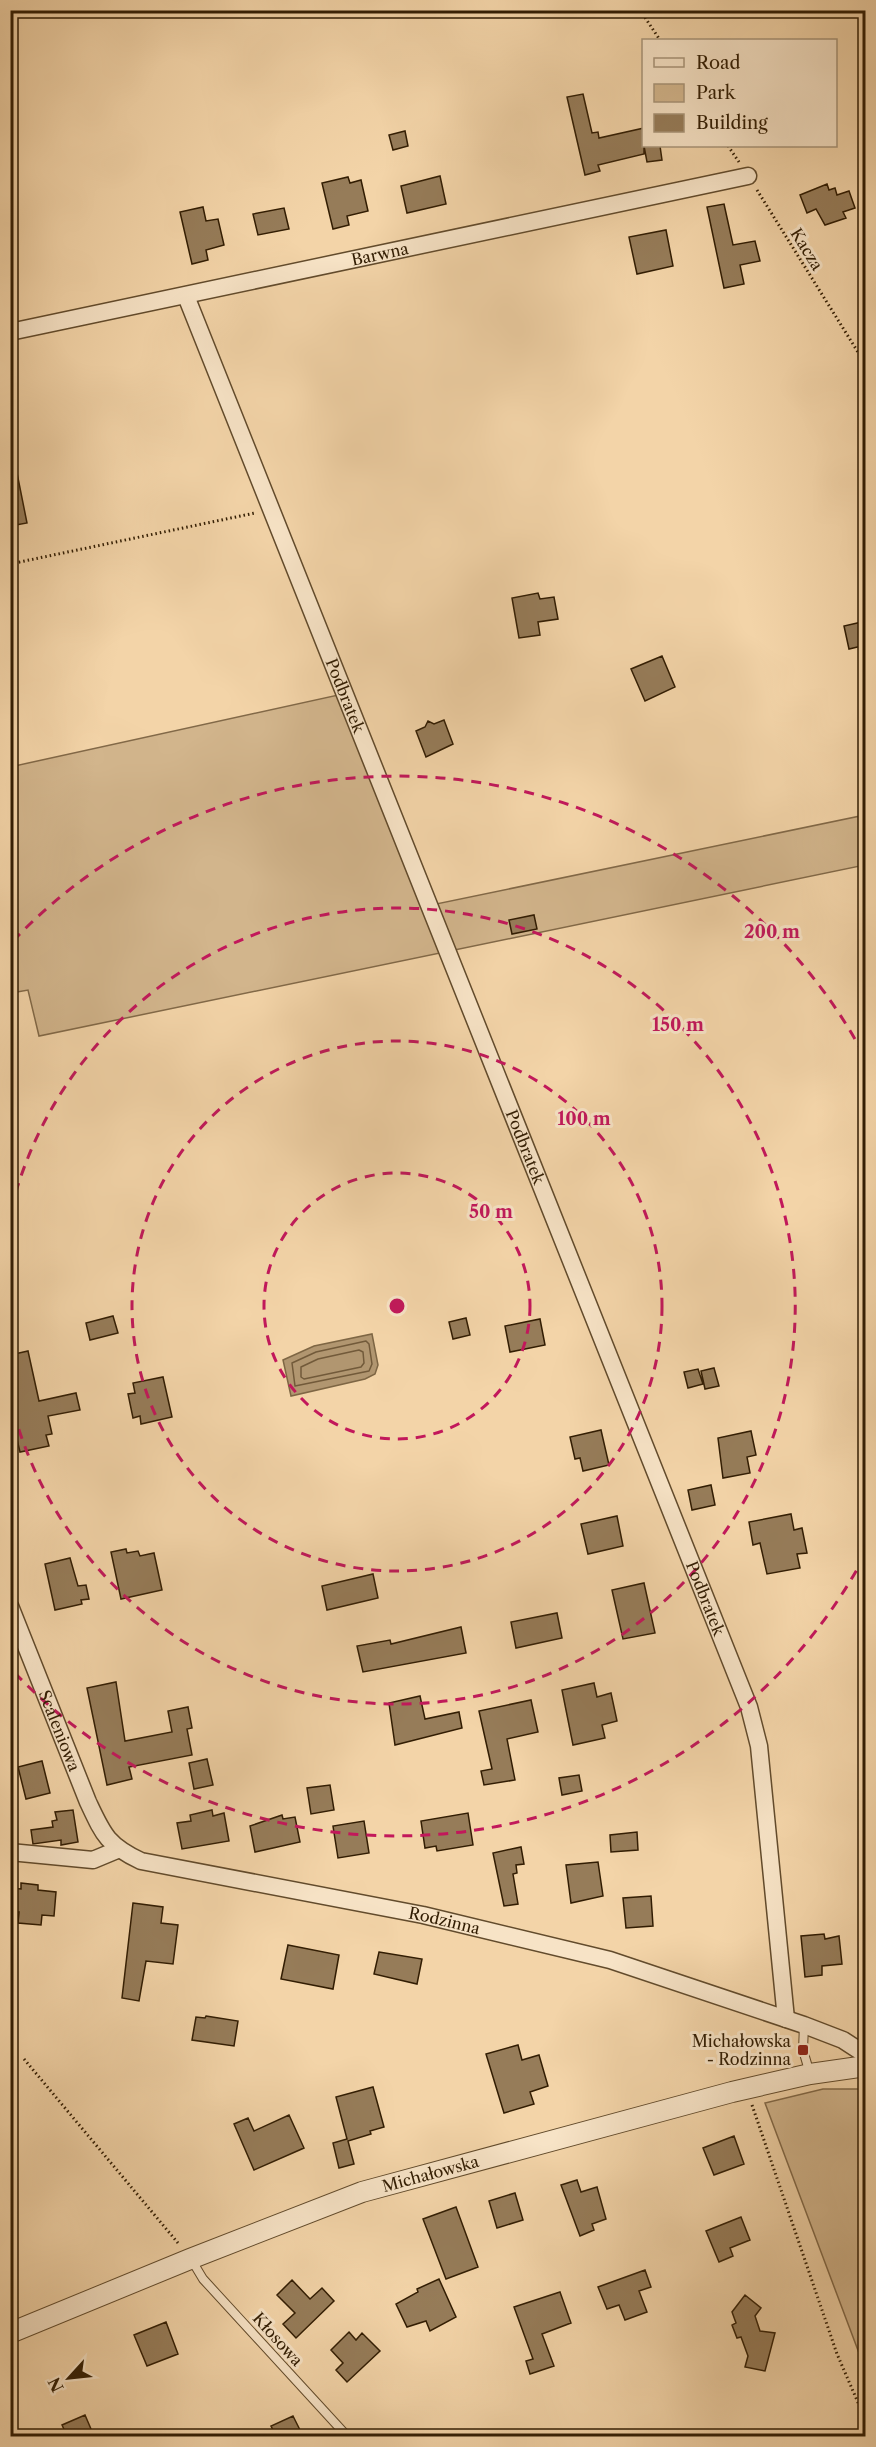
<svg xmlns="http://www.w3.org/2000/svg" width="876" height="2447" font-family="'Libre Caslon Text',serif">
  <rect width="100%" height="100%" fill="#f3d4a8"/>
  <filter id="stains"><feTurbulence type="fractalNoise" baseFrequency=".00333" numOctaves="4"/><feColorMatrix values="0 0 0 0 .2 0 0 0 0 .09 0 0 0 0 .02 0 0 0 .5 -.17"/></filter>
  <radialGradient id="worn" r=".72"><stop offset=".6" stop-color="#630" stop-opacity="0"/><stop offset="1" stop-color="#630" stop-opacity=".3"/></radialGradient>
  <path fill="#d2b58c" stroke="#826948" stroke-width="1.5" d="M338,695L422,907L865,815V865L39,1036L28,990L11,993L10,767Z
    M823,2089H865V2369L765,2103Z"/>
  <path fill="#b19670" stroke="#7e6644" stroke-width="1.5" d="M372,1334L378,1365L375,1374L365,1379L291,1396L283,1360L314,1346Z"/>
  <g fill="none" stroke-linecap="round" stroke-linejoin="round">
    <path stroke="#725a3a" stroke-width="1.5" d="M366,1341L369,1344L372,1364L369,1371L295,1386L292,1363L316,1352Z
      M359,1350L363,1352L364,1363L361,1367L304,1379L301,1377V1367L318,1359Z"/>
  </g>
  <path fill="#967c59" stroke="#321d03" stroke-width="1.5" d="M583,94L592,133L598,132L599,138L644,128V154L598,165L600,171L585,175L567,97Z
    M405,131L408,146L393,150L389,135Z
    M644,146H660L662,160L647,162Z
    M440,176L446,204L407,213L401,186Z
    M348,177L350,183L361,180L368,211L347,216L349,225L333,229L322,183Z
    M827,184L829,190L835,188L837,195L849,191L855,208L843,212L846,218L825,225L816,209L807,213L800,195Z
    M724,204L733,245L755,241L760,261L740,265L744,284L724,288L707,207Z
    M203,207L206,221L218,219L224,245L206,250L208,260L192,264L180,212Z
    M284,208L289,229L258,235L253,214Z
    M666,230L673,266L637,274L629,237Z
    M17,473L27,523L10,526V474Z
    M538,593L540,599L554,597L558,619L538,622L540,635L519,638L512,598Z
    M866,621V645L849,649L844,626Z
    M662,656L675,687L645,701L631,669Z
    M444,720L453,744L426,757L416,731L425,727L428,721L434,724Z
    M534,915L537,929L512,934L509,920Z
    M113,1316L118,1333L90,1340L86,1323Z
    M466,1318L470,1335L453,1339L449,1322Z
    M540,1319L545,1345L510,1352L505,1326Z
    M28,1351L39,1401L76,1393L80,1410L48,1416L52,1434L46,1435L49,1446L20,1452L10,1410V1355Z
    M714,1368L719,1386L705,1389L701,1371Z
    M698,1369L703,1384L688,1388L684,1372Z
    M163,1377L172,1417L141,1424L140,1416L133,1418L128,1394L135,1393L133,1383Z
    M601,1430L609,1465L583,1471L580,1458L575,1459L570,1437Z
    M751,1431L756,1455L747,1457L750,1473L723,1478L718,1438Z
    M711,1485L715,1505L692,1510L688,1490Z
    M791,1514L794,1530L802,1528L807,1553L797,1554L800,1568L767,1574L760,1543L753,1545L749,1522Z
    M617,1516L623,1546L588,1554L581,1524Z
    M126,1549L127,1553L138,1551L140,1556L154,1553L162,1590L121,1599L111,1552Z
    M70,1558L78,1586L86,1585L89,1599L81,1600L82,1604L55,1610L45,1564Z
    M373,1574L378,1598L327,1610L322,1586Z
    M644,1583L655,1633L623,1639L612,1590Z
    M557,1613L562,1638L516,1648L511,1622Z
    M461,1627L466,1653L363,1672L357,1646L390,1640L391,1644Z
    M116,1682L125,1741L172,1732L168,1711L188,1707L192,1728L187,1729L192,1755L129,1767L132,1779L107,1785L87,1688Z
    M594,1683L597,1697L611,1693L617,1721L602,1725L605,1738L573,1745L562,1690Z
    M420,1696L425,1719L459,1712L462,1728L395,1745L389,1703Z
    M531,1700L538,1732L507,1739L515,1780L484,1785L481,1771L492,1769L479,1711Z
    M207,1759L213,1785L194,1789L189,1763Z
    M42,1761L50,1793L26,1799L18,1767Z
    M579,1775L582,1791L562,1795L559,1778Z
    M330,1785L334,1810L311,1814L307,1788Z
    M73,1810L78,1842L61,1845V1840L33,1844L31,1830L53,1827L52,1821L57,1820L55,1812Z
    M212,1810L213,1816L224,1813L229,1841L182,1849L177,1823L191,1821L190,1815Z
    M468,1813L473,1845L437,1851L436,1846L425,1848L421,1821Z
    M282,1815L283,1819L295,1817L300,1842L255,1852L250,1826Z
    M364,1821L369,1853L338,1858L333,1826Z
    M637,1832L638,1850L611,1852L610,1835Z
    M521,1847L524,1864L516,1865L517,1873L513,1874L518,1904L504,1906L493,1853Z
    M598,1862L603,1896L571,1903L566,1865Z
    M21,1883L38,1885V1890L56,1892L54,1916L42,1915L41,1925L18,1923L19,1912H10V1888L21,1889Z
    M651,1896L653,1926L626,1928L623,1898Z
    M133,1903L163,1907L161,1923L178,1925L173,1964L146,1961L139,2001L122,1998Z
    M824,1934L825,1939L839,1936L842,1964L822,1966V1975L805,1977L801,1936Z
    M288,1945L339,1955L333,1989L281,1979Z
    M379,1952L422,1959L417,1984L374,1974Z
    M206,2016L238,2021L234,2046L192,2040L196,2017L205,2018Z
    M518,2045L522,2060L539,2055L548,2086L530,2092L534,2104L504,2113L486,2054Z
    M373,2087L384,2127L370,2131L371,2134L348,2141L354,2164L339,2168L333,2143L347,2139L336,2097Z
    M289,2115L304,2148L254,2170L234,2124L248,2118L254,2131Z
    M734,2136L744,2164L714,2175L703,2148Z
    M577,2180L581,2192L597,2187L606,2219L592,2224L594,2230L580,2236L561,2185Z
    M515,2193L523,2220L497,2228L489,2201Z
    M456,2207L478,2267L446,2279L423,2219Z
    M741,2217L750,2240L730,2248L733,2256L719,2262L706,2231Z
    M645,2270L651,2287L639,2291L647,2312L625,2320L619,2305L607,2309L598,2287Z
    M439,2279L456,2317L430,2331L426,2321L407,2327L396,2304L418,2292L417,2289Z
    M292,2280L310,2299L322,2288L334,2301L296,2338L283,2324L295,2313L277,2295Z
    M560,2292L571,2323L542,2334L554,2366L530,2374L526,2361L533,2359L514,2307Z
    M745,2295L761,2308L755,2316L760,2331L775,2333L765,2371L745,2367L748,2356L741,2337L737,2338L732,2325L736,2323L732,2312Z
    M166,2322L178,2354L147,2366L134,2335Z
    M349,2332L356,2340L362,2333L380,2351L347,2382L336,2370L343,2363L331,2350Z
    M85,2415L94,2436H67L62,2425Z
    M293,2416L303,2436H276L271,2426Z"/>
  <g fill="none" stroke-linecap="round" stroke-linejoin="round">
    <defs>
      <path id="service" d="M804,2025L803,2050L810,2074
        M191,2259L203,2279L347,2436"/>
      <g id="minor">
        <path id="s1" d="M186,296L749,1707L759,1746L786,2019"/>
        <path id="s2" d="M10,332L748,176"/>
        <path id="s3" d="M10,1606L88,1802C103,1834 107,1845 141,1861L423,1915L610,1960L804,2025L843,2040L866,2055"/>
        <path d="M10,1852L93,1860L117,1850"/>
      </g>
      <g id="tertiary">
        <path id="s4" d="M10,2333L190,2259L362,2192L732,2092L810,2074L866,2066"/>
      </g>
    </defs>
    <use href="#service" stroke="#624b2c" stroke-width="10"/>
    <use href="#minor" stroke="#624b2c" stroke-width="19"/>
    <use href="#tertiary" stroke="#624b2c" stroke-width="22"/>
    <path stroke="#321d03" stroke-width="3" stroke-dasharray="1.5 3" stroke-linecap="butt" d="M640,10L660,40
      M728,146L739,162
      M757,190L866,365
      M10,564L255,513
      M24,2059L178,2243
      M752,2105L837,2354L866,2421"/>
    <use href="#service" stroke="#f7e3c6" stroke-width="8"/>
    <use href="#minor" stroke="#f7e3c6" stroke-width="16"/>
    <use href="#tertiary" stroke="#f7e3c6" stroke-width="20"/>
  </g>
  <g fill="none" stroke="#c2185b" stroke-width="3" stroke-dasharray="10 8">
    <circle cx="397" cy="1306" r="133"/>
    <circle cx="397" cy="1306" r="265"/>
    <path d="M11 1210A398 398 0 1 1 11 1402"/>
    <path d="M865 1555A530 530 0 0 1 13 1671M13 941A530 530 0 0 1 865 1057"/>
  </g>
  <rect fill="#8f2418" stroke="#f7e3c6" stroke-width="2" x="797" y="2044" width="12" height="12" rx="3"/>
  <g text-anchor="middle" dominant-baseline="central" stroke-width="6" stroke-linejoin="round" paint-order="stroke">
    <g font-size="16" fill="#321d03" stroke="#f7e3c6">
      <text transform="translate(807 249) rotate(58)">Kacza</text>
      <text stroke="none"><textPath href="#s2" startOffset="378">Barwna</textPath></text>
      <text stroke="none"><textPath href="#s1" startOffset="430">Podbratek</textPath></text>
      <text stroke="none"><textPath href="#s1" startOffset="916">Podbratek</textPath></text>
      <text stroke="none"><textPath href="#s1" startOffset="1402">Podbratek</textPath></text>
      <text stroke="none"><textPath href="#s3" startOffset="134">Scaleniowa</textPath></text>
      <text stroke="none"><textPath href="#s3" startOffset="602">Rodzinna</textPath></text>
      <text stroke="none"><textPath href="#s4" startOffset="450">Michałowska</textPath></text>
      <text transform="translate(278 2339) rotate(48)">Kłosowa</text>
    </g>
    <g font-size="16" fill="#321d03" stroke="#f7e3c6" text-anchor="end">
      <text x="791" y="2041">Michałowska<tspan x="791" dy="18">- Rodzinna</tspan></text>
    </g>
  </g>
  <circle cx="397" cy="1306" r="9" fill="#c2185b" stroke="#f7e3c6" stroke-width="3"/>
  <g font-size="18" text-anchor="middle" font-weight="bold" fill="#c2185b" stroke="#f7e3c6" stroke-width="6" stroke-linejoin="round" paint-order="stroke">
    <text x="772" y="938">200 m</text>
    <text x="678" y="1031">150 m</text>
    <text x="584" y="1125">100 m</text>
    <text x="491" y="1218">50 m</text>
  </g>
  <rect width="876" height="2447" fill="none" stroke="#f3d4a8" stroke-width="36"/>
  <rect x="12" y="12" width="852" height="2423" fill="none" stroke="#321d03" stroke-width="3"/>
  <rect x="18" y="18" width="840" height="2411" fill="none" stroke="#321d03" stroke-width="1.5"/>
  <rect x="642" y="39" width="195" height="108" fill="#f7e3c6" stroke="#a89478" stroke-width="1.5"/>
  <rect x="654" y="58" width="30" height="9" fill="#f7e3c6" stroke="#a89478" stroke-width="1.5"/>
  <text x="696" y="69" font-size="18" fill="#321d03">Road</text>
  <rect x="654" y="84" width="30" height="18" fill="#d2b58c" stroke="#a89478" stroke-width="1.5"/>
  <text x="696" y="99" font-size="18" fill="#321d03">Park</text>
  <rect x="654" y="114" width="30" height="18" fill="#967c59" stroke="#a89478" stroke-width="1.5"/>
  <text x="696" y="129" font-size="18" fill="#321d03">Building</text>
  <g transform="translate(69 2378) rotate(243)" stroke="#f7e3c6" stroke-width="4.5" paint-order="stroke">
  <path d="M0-4.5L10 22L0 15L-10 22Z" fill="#321d03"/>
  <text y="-9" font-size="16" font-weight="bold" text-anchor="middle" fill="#321d03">N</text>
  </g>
  <rect width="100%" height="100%" filter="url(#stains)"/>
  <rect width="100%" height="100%" fill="url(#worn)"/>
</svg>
